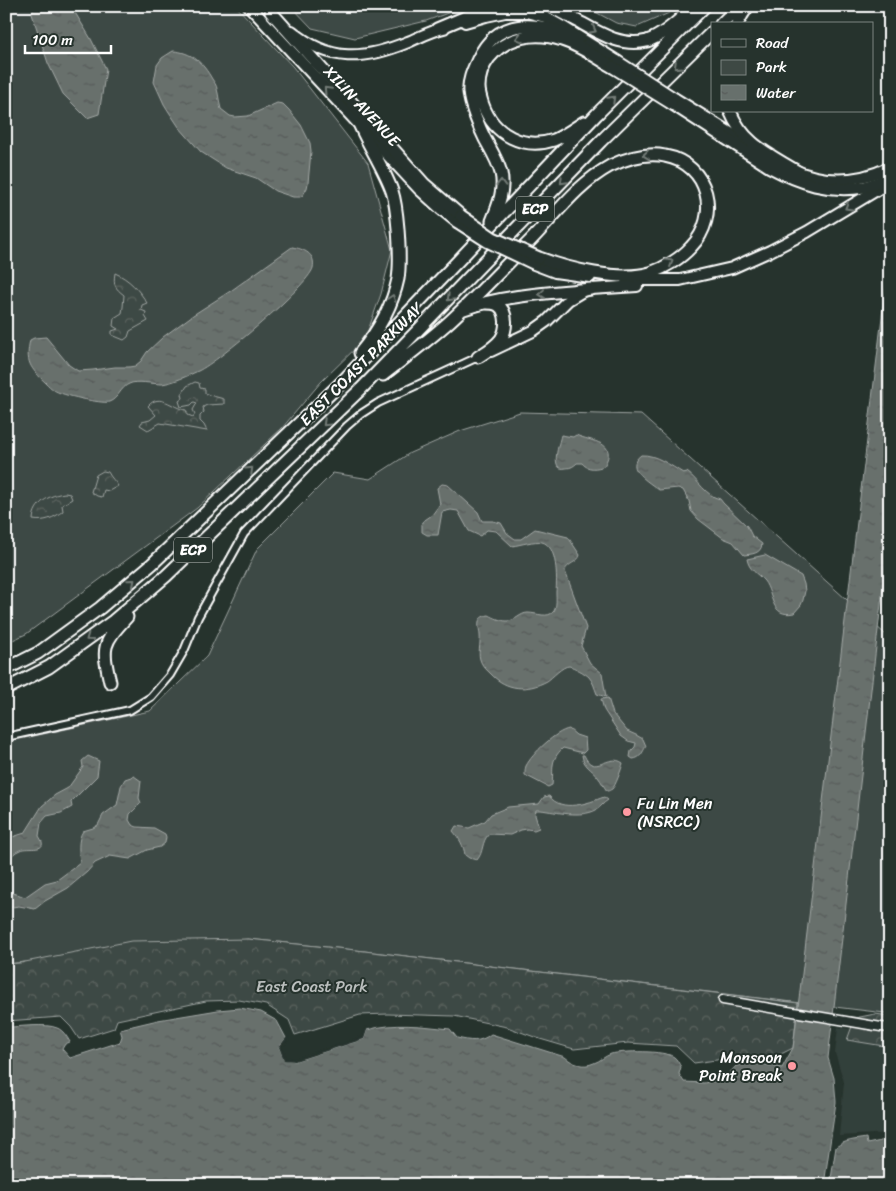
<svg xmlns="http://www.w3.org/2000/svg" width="896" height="1191" font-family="Sriracha,sans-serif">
  <defs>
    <pattern id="forest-crowns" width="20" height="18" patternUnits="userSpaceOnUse" patternTransform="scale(1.25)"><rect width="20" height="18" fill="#3e4944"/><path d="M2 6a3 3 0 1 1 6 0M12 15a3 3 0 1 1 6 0" fill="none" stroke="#5b6460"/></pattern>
    <pattern id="water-ripples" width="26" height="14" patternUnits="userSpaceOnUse" patternTransform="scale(1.25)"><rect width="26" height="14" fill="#67706c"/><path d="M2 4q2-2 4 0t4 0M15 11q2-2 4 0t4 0" fill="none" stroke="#575a59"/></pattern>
  </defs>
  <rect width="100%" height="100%" fill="#26332d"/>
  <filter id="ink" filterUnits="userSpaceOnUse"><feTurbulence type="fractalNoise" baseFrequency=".02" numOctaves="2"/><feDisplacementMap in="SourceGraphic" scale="10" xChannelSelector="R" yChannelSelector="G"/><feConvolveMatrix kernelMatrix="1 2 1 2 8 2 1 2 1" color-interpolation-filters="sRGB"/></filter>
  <g filter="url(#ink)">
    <path fill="#333f3a" d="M838,1027L890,1035V1133L839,1136L844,1082L835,1053Z"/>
    <path fill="#3e4944" stroke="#9ea4a2" d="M6,6H236L293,67L368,163L392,250L381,294L365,339L321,382L282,428L197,508L26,634L6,643Z
      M291,6H467L426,21L355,38L312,28Z
      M584,6H677L669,13L637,27L616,23Z
      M520,412L641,415L885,634L890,637V1011L885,1013L356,950L248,939L6,964V742L150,711L207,656L257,549L333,473L370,479L410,453L460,431Z"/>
    <path fill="url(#forest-crowns)" stroke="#9ea4a2" d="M115,273C129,279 139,290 147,303L142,305L141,310L146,312L145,316L148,321L130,331L128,337L124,340L112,335V331L118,329L113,326L114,318L122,313L123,307L124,295C115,288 113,285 115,273Z
      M195,382L199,383L200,388L205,389V393L209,395L224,399V404L207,405L203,407L204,412L200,416V421L204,425L207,431L160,423L148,430L140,425L142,422L150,420L156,415L148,406C160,392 172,408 186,410L188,415L193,417L195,414L193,410L197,403L194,402L191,405L181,407L179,401L183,398L182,394L187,386Z
      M103,471L108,472C111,478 115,481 118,486L109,491L104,490L102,497L97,496L91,492L96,475Z
      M65,493L70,494L72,499L62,505L63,511C54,518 44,522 33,520C34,503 49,495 65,493Z
      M248,939L356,950L798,1003L793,1048L777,1056L731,1058L694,1063L676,1046L628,1043L574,1049L540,1039L507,1027L454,1016L388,1014L360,1015L295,1035L289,1020L266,1005L239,1000L206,1001L117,1020L114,1028L79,1039L71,1027L61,1017L6,1021V964L20,963L131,941Z
      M875,1014L890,1016V1047L847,1040L855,1018Z"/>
    <path fill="url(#water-ripples)" stroke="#a4a9a7" d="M34,6H71L91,39L106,69L99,114L87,118L63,94L48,63L32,14Z
      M173,51C192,52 203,63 212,79C214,82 217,86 217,89C219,96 219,102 221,109L230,116L235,117L248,116L277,103L283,104L289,110L301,125L310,143L311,151L308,183L307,188L303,195L300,197H293L275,191L256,178L226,168L201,152L179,127L169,112L164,104L154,82L157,65L162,58Z
      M292,247C304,249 316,254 313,268C308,286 218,362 198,371C187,376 175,382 162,384C153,384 136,380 129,384C121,387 118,399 109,402C102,404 60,395 54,390C51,388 48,385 46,383C30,368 25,362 30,340L34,338L46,337L69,365L78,371L93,370L115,367H129L135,366L141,361L147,352L163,337L193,315L232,290Z
      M890,251V527L828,1058L834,1078L836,1102L824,1185H6V1028L9,1027C20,1027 46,1023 57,1028C63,1030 67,1037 70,1042L65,1044L62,1049L70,1058L120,1042L122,1036L120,1029L158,1020L218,1010L240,1008L261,1012L277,1021L286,1038L279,1047L284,1059L295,1061L364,1039L367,1030C394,1022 422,1026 450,1029L457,1038C470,1041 480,1043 491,1034L565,1057C573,1064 583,1068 594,1063C600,1061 605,1056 611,1054C623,1051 664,1050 674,1057C677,1059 679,1064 681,1067L679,1074L684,1082L704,1083L724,1079L736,1066L753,1062L782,1068L793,1048Z
      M561,435L573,437L576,435C591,442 619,441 604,466C597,469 587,470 582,463H577C574,466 571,468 566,468C549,472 559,444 561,435Z
      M641,455C656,454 671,466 683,473L687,472C698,480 706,496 720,499L723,503L747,526L752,536L762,544C761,554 752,554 744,555L733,542L723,538L698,519L691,511L689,501L683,490L678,488L659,490C649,482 623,468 641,455Z
      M442,484L448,485L478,512L482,521H493L501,523L507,533L515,539H521L535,529L568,537L580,555C578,563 567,563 565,571L586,628L581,646L590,663L602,673L606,697L597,694C595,689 593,681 589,677C585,673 574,667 569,666C562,666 552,678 547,681C527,692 506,690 491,674C487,670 483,667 481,662C477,654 481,644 480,635C479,625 475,617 489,615C495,618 501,621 507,621C516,621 520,613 528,613C537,613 548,619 554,611C557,606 556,597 556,592C557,579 558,546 542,542C535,540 520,545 512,546L496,531L487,530L480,536L469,531L458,511L451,510L442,512L438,535H427L422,532V522L432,515L440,504L437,488Z
      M765,555L801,576L804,584L805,591L803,600L801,605L794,613C770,618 774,594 764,581C757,573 749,570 747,559Z
      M608,698L613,714L627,731L636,735L643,739L646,746C642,753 641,758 633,759L630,757L631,751L635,747L636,743L628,741L621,736L604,710L601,699Z
      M569,729L576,735L585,738L586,750L583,753L563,748C549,761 554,768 552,785L548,787L525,775C525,772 525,769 526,766C532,754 556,731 569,729Z
      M582,755H584C594,778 608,752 623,763C622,768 615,787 612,789C610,790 609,791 607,791C604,787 602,782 598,777C592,769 583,766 582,755Z
      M88,756L99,761L97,776L71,802L72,807L61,813L47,816L41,823L39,836C51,854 27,846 20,850C14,852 12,857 6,859V839L25,833L42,806L55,795L68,788L83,767L82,761Z
      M134,776L141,781L139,798L141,803L130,814L129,820L132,825L137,827L154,828L165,834L166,837L165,843L160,847L147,850L130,859L110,856L95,863L87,872L68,888L45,901L35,909L19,906L6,908V895C12,891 19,895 25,897L45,883L57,880L80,863C79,852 77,840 83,831L93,828L98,825L103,815L117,805L121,786L125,779Z
      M549,796C562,813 588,803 604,797L608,800C603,803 601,807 596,810C581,818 556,812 541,810H536L535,815L539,828L534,830L527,829L521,830L510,835L489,834C481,842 484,852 477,860L469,858L465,855C464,846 459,838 453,831L456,826L469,828L485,821L491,814L508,807L539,804L544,797Z
      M866,1138L867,1144L890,1139V1185H830L836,1147C845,1140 855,1140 866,1138Z"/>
    <path fill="#26332d" d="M366,1027L367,1030L364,1039L295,1061L284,1060L279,1047L286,1038L289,1037V1039L282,1047L286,1057L295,1059L362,1037Z"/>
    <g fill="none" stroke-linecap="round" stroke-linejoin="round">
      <defs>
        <path id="minor" d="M6,737L130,710L151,697L170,675L184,651L198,617L244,534L347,426L361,414L378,403L478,357"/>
        <path id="tertiary" d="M723,1000L881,1027L890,1028"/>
        <path id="primary" d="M249,6L419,189L441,209L457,222
          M465,22L486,16L505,12H526L545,17L563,27L617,61
          M292,31C330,63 364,60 408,42C420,37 431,31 444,28
          M674,98L753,147
          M792,169C825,184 857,183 890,167
          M534,264L555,272L590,277
          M626,280H680L732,268L770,251L807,232L890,182
          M491,351L533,331L547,321L568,300L583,291L591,289L637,286"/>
        <path id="motorway" d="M550,6C558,11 566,15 574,19C596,31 620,48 647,41C663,36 682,18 694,6
          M271,12L424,184L461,216
          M721,24L739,6
          M737,24L742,15L748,6
          M437,29L492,6
          M671,103L770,167C800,183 829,193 864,187C873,185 881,181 890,178
          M730,111C744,145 769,154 798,172
          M584,122C575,128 564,136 554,140C524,150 494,135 483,105C481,99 479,93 479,87C479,76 483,66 489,58C507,36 536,31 562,40C581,46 596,57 613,67
          M492,221C498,206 505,190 501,173C498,161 491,150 485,139C479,127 470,105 469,92C468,80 473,70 478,59C499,14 541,23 579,38
          M464,309C505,295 548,293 591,289
          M360,353C378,331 392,308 398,279C400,266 399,242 398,229C397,217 396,203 392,191C384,169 370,148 360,126
          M478,357C486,352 495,347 501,339C507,330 508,312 498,305C494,303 490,303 486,303
          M383,375C406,357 429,340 450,321C477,296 502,269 528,243C554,217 577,184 610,166C627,158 646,152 665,156C709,164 721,216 691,247C681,258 665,268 650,273C620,282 568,269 539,258
          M6,669L38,653L100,608L152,564L340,384L456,263L597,114L705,6
          M110,682C102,647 102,644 127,617
          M6,689L49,667L113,621L166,576L361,389L601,141L712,32"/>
      </defs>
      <use href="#minor" stroke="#fff" stroke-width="10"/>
      <use href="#tertiary" stroke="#fff" stroke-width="11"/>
      <use href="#primary" stroke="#fff" stroke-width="14"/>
      <use href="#motorway" stroke="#fff" stroke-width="15"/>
      <use href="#minor" stroke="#26332d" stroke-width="6"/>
      <use href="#tertiary" stroke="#26332d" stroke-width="8"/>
      <use href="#primary" stroke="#26332d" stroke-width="10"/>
      <use href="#motorway" stroke="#26332d" stroke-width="11"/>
      <defs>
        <path id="primary-bridge" d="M617,61L674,98
          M457,222L488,242L534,264"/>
        <path id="motorway-bridge" d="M613,67L671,103
          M461,216L493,238L539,258"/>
      </defs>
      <use href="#primary-bridge" stroke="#fff" stroke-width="14" stroke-linecap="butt"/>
      <use href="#motorway-bridge" stroke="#fff" stroke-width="15" stroke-linecap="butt"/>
      <use href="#primary-bridge" stroke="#26332d" stroke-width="10"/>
      <use href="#motorway-bridge" stroke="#26332d" stroke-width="11"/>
    </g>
    <defs><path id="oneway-chevron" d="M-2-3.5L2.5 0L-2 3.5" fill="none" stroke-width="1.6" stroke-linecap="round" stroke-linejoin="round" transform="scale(1.25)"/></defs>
    <g stroke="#727a76">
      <use href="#oneway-chevron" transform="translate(593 30) rotate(28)"/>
      <use href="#oneway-chevron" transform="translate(519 38) rotate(165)"/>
      <use href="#oneway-chevron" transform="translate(677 66) rotate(136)"/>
      <use href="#oneway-chevron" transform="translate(327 90) rotate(-133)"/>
      <use href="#oneway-chevron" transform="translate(612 99) rotate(-45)"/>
      <use href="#oneway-chevron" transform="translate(646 155) rotate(174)"/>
      <use href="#oneway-chevron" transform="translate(563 181) rotate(134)"/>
      <use href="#oneway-chevron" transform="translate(501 183) rotate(-89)"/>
      <use href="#oneway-chevron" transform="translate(848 207) rotate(149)"/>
      <use href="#oneway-chevron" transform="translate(670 262) rotate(-31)"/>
      <use href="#oneway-chevron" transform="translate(542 294) rotate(174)"/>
      <use href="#oneway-chevron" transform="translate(392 298) rotate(-72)"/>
      <use href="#oneway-chevron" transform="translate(450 298) rotate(134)"/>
      <use href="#oneway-chevron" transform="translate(326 423) rotate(136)"/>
      <use href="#oneway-chevron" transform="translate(250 470) rotate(-44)"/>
      <use href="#oneway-chevron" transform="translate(132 582) rotate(-40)"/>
      <use href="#oneway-chevron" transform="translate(89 638) rotate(144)"/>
    </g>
  </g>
  <g fill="#ff9aa2" stroke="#26332d" stroke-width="2">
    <circle cx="627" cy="812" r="5"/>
    <circle cx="792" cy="1066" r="5"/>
  </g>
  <g text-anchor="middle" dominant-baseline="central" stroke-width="4" stroke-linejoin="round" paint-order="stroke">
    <g fill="#26332d" stroke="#bec2c0" stroke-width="1">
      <rect x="516" y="196.5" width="38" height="25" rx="4"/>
      <rect x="174" y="537.5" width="38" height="25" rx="4"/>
    </g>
    <g font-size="15" font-weight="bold" fill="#fff">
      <text x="535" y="209">ECP</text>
      <text x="193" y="550">ECP</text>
    </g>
    <g font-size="16" fill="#fff" stroke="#26332d">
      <text transform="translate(362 106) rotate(47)">XILIN AVENUE</text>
      <text transform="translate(361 364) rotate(-45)">EAST COAST PARKWAY</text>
    </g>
    <g font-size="16" fill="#fff" stroke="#26332d" text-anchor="start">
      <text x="637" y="803">Fu Lin Men<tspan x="637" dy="18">(NSRCC)</tspan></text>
      <text x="782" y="1057" text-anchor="end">Monsoon<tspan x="782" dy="18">Point Break</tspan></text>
    </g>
    <g font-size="16" fill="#bbbfbe" stroke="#26332d">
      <text x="312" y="986">East Coast Park</text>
    </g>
  </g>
  <rect width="896" height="1191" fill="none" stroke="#26332d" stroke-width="25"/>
  <rect x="12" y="12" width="871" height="1166" fill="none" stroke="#fff" stroke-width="2" filter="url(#ink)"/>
  <rect x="711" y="22" width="162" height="90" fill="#26332d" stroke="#7d8581"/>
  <rect x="721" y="39" width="25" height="8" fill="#26332d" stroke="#7d8581"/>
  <text x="756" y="48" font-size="15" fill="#ffffff">Road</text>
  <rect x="721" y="60" width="25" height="15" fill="#3e4944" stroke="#7d8581"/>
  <text x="756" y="72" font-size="15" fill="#ffffff">Park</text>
  <rect x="721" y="85" width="25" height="15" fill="url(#water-ripples)" stroke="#7d8581"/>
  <text x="756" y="98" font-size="15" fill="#ffffff">Water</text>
  <path d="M25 45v8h86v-8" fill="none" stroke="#ffffff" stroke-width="2.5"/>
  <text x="32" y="45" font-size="15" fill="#ffffff" stroke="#26332d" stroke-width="4" paint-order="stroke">100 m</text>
</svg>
